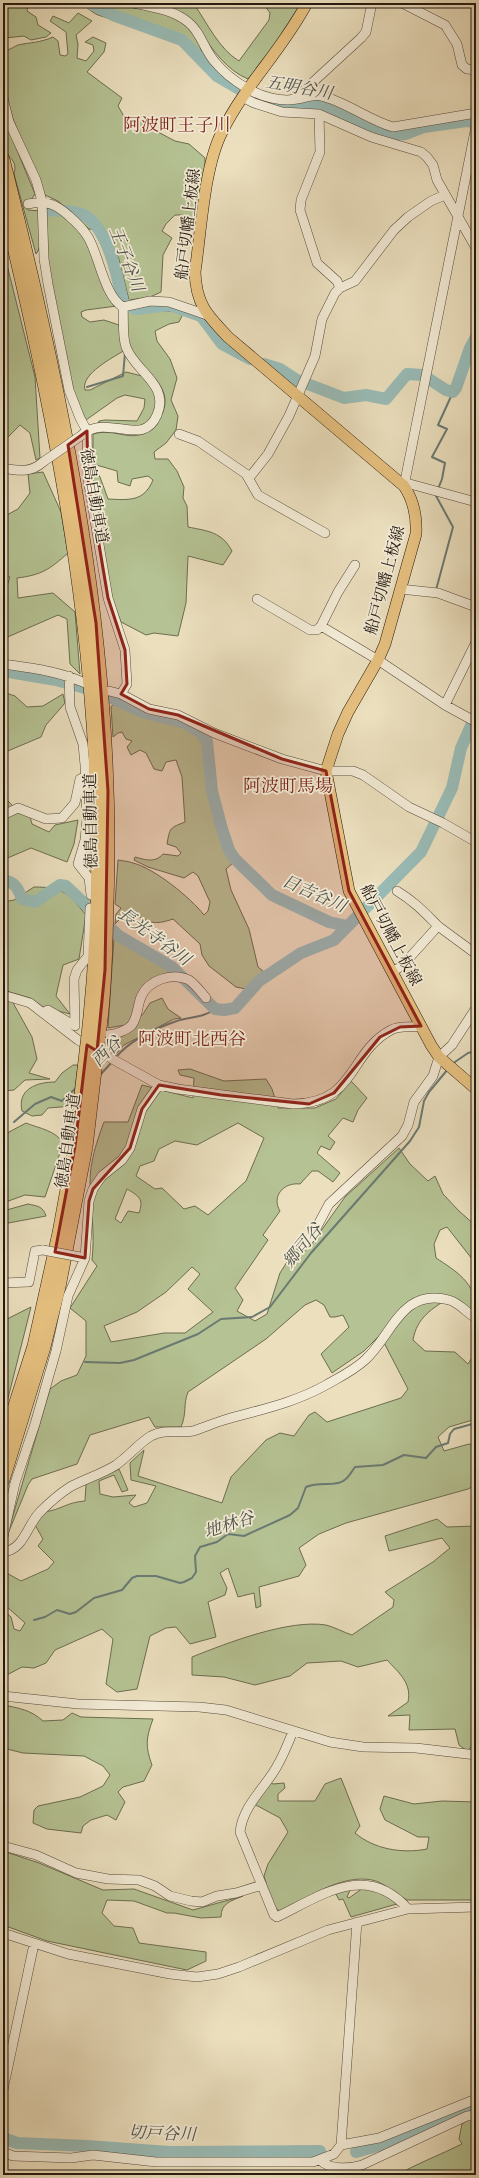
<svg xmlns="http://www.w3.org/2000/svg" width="479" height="2178" font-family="'Libre Bodoni','Noto Serif JP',serif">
  <rect width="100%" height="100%" fill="#ebdfbe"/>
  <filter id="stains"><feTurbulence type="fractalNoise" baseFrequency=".005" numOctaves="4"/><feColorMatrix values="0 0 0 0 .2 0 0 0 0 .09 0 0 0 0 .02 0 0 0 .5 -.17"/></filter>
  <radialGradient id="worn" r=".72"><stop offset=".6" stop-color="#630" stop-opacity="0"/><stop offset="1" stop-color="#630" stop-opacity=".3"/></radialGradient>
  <path fill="#b5c293" stroke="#6c6d50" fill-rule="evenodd" d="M3,3H28L27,11L36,17L38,25L51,33L46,37L31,40L24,36L5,38L3,36Z
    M80,3H123L134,8L168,12L172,5L184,7L194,4C207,23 219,49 239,61L269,20L270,13L263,3H301L271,50L248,79C228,71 212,50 201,32L196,36L202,52L194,54C169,32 131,26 101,16C93,14 87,7 80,3Z
    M78,13L92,21L76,35L78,44L77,58L86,61L94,51L93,45L85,42L93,37L106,43L104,52L87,72L122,98L118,106L126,120L146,116L156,131L175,141L189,144L205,158V175L194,228L185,223L182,215H175L166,224L162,231L172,238L163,255L161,292L150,297L129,300L119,259L106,232L89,229L58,201L45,195L13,119L3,84V50C9,51 13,47 18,45C32,42 39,43 53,37L58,41L60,55L65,56L68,54L66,32L50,21L53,16L69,23Z
    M3,124L7,126L35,194L31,200L26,201L28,210L41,211C40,222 44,245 36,254L14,174C16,166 15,161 8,156Z
    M46,212L61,214L85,236L117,306L86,310L81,312L82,317L90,322L104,320L119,325L125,350C114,357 80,374 85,390H90L126,372L142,376L157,396V408L151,419L141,427L131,428L116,424L98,423L99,421L105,420L137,421L144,408L145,399L125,395L117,398L86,420L72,389L47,262Z
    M3,249L35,377L40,458L36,460L30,433L20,425L3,442Z
    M127,311H170L183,314L179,322L169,324L155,331L157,341L170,359L177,378L171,400L178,416L176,430L166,443L154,452L155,459H168L177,471L184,487L183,498L187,506L188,527C208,531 222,532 232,551L223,565L188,556L186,603L178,636L154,633L146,635L121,622L111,595L92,478L94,468L100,477L108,499C129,500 144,502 153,480L148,476L132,479L130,486L118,482L117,471L93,464V434C113,428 126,440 143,434C150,432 157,424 160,418C180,385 136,368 129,345C126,335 128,322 127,311Z
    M43,472L61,512L68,553C50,569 42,575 17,578L18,598L53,593L75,612L80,674L70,664L67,619L58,615L3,639V597L10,577L3,574V517L18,509L30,493L28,474Z
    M3,692L15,696L27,707L43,706L63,694L65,703L46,725L41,737L3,753Z
    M115,702L142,714L144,718L146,716C161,720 187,722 198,733C207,742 207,781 210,796C215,819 221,843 234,862L226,869L231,890L249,929L258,967L264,972L246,989L236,987L209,966L202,955L200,944L173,919C153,926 148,922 131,912L124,915L115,924L116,914L121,908L115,904L118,860C123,861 128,861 133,863C154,868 191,898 204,915L208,911L210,902L198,876L193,872L184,878L148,867L134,860L135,857C146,860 155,863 163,854L178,856L181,853L176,847L167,844C170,827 170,828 185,822L182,777L176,760L166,762L162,771L154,769L146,753L140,750L131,755L127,747L132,741L126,739L122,732L118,733L113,737L111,707Z
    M3,796L20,813L30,817L32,824L49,832L55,825L78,820L74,844L67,862L31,848L3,860Z
    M34,887C64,887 68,893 86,915L79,959L63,965L56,996L70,1014L43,1007L30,998L3,990V902L14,900Z
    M114,937L167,967L177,975L155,978L132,1020L125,1025L108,1028Z
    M3,998L12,1001L32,1037L37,1059L29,1073L50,1079L25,1080L14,1090L3,1091Z
    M162,998L168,1009L181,1018L174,1019L124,1045L115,1055L105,1050L106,1038L137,1019L143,1014L150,1003Z
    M73,1065H78L73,1106L48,1108L42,1115L32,1116L22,1111C17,1089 37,1082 55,1082L62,1073Z
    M190,1069L224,1081L266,1079L272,1089L278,1108H315L336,1099L351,1081L367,1098L358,1110L353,1122L343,1118L328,1136L335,1142L330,1150L321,1146L317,1153L340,1173L333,1182L318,1171H312L300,1184C284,1182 271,1196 280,1211L263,1235L268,1240L235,1288L243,1300L237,1311L255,1321L267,1314L280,1273L296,1248L313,1242L345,1197L399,1148L410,1164L428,1181L435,1176L443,1194L459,1211L476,1226V1264L447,1227L440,1230L434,1244L436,1258C456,1271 476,1283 476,1310L473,1311L450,1297C432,1309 417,1317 413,1340L425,1351L455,1352L468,1364L476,1351V1419L449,1427L438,1437L444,1451L469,1444L476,1447V1485L468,1489L346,1523L319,1534L299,1548L306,1565L299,1576L259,1587L261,1606L256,1608L254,1593L238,1597L228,1568L220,1573L227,1588L225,1595L208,1602L216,1637L190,1644L176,1627L166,1628L150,1636L137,1689L117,1692L106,1684L113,1639L102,1629L55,1650L46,1663L34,1668L22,1667L3,1677V1610L11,1617L14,1629L20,1631L25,1623L6,1606L3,1599V1571L21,1581L48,1569L54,1562L38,1546L43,1539L35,1525L44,1512C61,1510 67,1502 85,1501L86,1484L119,1469L128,1490L122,1492L114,1475L99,1481L100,1494L113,1497L136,1495L129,1503L134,1507L147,1503L156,1486L131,1480L130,1463L144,1450L138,1476L222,1503L231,1477L266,1440L280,1433L294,1436L309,1415L315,1412L327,1422L401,1398L408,1389L380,1335L364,1351L332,1373L321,1354L349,1327L343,1315L335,1317H330L324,1305L316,1300L305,1305L266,1339L188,1392C183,1404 187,1413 181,1427H155L149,1417L90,1435L77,1464L32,1479L28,1485L7,1536L50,1389L61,1381L77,1375L86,1356V1321L70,1308L97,1266L92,1260C95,1234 91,1209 90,1182C90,1161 97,1141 104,1122H128L142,1085L193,1098L194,1078L180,1075L178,1070ZM238,1123L264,1138L246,1181L208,1215L195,1206L184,1209L162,1188L155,1189L136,1176L140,1166L154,1161L159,1149L175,1141L197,1145ZM127,1189C139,1196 144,1199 139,1213L128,1211L121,1223L115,1219ZM192,1267L200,1274L188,1289L213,1312L185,1333H164L111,1342L104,1326L137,1312L166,1292Z
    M26,1123C38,1128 58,1131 63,1144L45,1197L25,1195L3,1203V1139L9,1132Z
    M28,1204C37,1206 43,1206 46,1216L3,1224V1211Z
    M31,1307L3,1418V1321Z
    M437,1519L447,1527L476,1526V1726L472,1746L467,1751L459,1745L455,1729L409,1730L410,1715L388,1716L408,1702C412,1683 399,1673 387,1660L358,1667L341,1661L307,1663L290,1676L255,1685L224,1677L192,1675V1657C227,1643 289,1619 326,1625C334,1627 343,1632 352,1635L393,1607L394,1600L385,1592L433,1562L450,1548L442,1538L389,1551L385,1536Z
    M3,1705C19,1708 31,1710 43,1721L63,1720L72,1713L81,1717L153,1719C146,1738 145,1746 152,1765L144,1781L123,1787L118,1792L125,1802L116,1820L107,1815L91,1820L83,1826L81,1833L47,1829L33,1823L34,1810L38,1806L80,1797L103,1786L110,1775L103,1766L84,1756L23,1753L3,1748Z
    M341,1778L360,1826L355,1833C374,1849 402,1854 427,1849L429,1837H418L385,1820L380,1809L384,1796L414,1804L442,1801L476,1802V1900H407L395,1893L397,1904L351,1917L343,1899L339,1900L335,1892L351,1888L347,1897L349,1898L363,1888L385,1894L389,1888C384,1885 378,1881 372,1880C341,1874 307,1898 280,1911L273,1907L264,1876L268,1864L288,1832L280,1818L254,1804L270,1782L273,1784L284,1783L285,1788L278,1794V1801H315L325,1784Z
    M3,1851L39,1863L103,1890L134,1889L193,1910L243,1896C231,1901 221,1903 221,1917L201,1918L174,1913H167L134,1901L107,1900L102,1913L114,1926L133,1928L139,1943L206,1952V1961L187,1970L47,1941L3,1925Z
    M469,2119L473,2120L476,2131V2175H397C418,2163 440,2155 462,2144L459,2139L462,2124Z"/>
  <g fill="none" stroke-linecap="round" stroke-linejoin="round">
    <path stroke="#6a7a73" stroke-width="2" d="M87,387L123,376L125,353
      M438,489L442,479L445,463L432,457L447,429L438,425L453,392
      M435,494L453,527L436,590
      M116,1057C130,1041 154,1029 174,1022C188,1016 202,1019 215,1009
      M452,1064L468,1053L476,1051
      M100,1075L112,1062
      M14,1122L35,1104L51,1097L62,1101L76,1088
      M85,1362L120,1363L134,1360L198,1334L221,1319L252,1317L270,1307L311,1253L410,1141L419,1127L424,1101L429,1092L448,1069
      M34,1620L45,1617L57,1610L70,1614L76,1612L94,1598L122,1590L132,1578L137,1576H156L180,1583L184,1582L192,1578L196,1572L195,1556L200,1547L217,1542L228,1534L244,1536L290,1515L298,1508L306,1487C319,1481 334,1487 343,1481C348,1479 352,1471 355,1467L383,1465L404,1455L426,1458L436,1447L448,1443L450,1434L454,1429L476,1423"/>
    <path stroke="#99bcb7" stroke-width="12" d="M89,3L113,15L182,40L217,76L253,97L275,104L295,106L313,105L329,108L366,128L393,135L406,134L424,127L466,121L476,122
      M47,210C58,211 75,210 84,215C108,228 118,279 123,303L136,309L170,305L201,316L222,344L250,359
      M264,364L280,369L300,382
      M429,379L446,390L453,392L456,388L470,348L476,337
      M305,383L344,398L366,395L386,399L407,374L422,375
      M3,671L56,680L85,688
      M110,697L142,712L185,723L200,732L207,741L212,791L222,829L229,850L235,859L272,895L329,922L347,926
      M3,880C15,882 18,888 22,899L35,902L60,885L66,886L119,936L172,967L215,1009L224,1010L235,1008L259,981L301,953L334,940L421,852L452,788L461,748L476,715
      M3,2138L17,2143L87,2146L169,2152L320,2151
      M356,2152L394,2141L476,2104"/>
    <defs>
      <path id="minor" d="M134,3C153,8 172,9 188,22C201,32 204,50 215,62C223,72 236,82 248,89C262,97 281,102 297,99C305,98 313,94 321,96C345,101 368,120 393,127L476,113
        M402,3L445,25L457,44L462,65L467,69L476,70
        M242,97L254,103L282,112L319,114L371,137L421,152L427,157L433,165L437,180L476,248
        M3,98L9,122L36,180L42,201L44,259L48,284L69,390L80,418L87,431L88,479L108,598L125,650L127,684L121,694
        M297,99L299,95L361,38L366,32L372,3
        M319,114L320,152L301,200L300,210L317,263L337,281L340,288
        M28,204C46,200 56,204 69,216C76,222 83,229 88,237C99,255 104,296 123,307
        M83,434C109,414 143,448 157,415C170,384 135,372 126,347C122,336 124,319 123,307L150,301L169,302L207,315
        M179,434L198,441L246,474L258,495L325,533
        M3,468C18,471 31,473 43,462
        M249,478L268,454L289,416L315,356L322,319L335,293L340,288L355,281L394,230L408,217L431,201L445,195
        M404,486L476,126
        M404,486L410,484L476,502
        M400,589L438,593L476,607
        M257,599L310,630H317L321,626L378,660L445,705L476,722
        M321,626L338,592L355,565
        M3,664C31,668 58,671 85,683
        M69,676L70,707L83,744L85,765L87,819L85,840L78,864L89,878L91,895
        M109,691L121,694L149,709L178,715L214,733L282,759L326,771H353L363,775L409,807L443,823L476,842
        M445,705L476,642
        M3,815L18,808L46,819L62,818L75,803L80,779L85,777
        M438,926L476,954
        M392,972L402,966L438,926C424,912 415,902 397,891
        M3,995L30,1003L78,1040L159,1085L178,1089L293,1104C357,1103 348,1053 391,1030C400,1025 411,1028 421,1026
        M44,1012L48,1010L75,1026L74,979L77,970L88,956L90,908
        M108,1035C117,1033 124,1032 131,1026C138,1018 137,1007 141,997C148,980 172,972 189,980C195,984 201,992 206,998
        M302,1247L312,1236L329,1204L402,1136L408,1125L414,1102L433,1076L439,1057L452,1045L476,1008
        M3,1283L29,1282L35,1251L43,1250
        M3,1537L15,1483L35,1424L56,1351L68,1296L85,1258L89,1201L93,1189L102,1176L122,1160L130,1148L142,1109L159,1085
        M3,1552C24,1550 27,1525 40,1512C49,1503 59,1494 70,1487C85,1479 102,1474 116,1465C129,1456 139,1443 151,1436C166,1428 178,1434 193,1431C203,1428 214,1423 224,1420C259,1410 294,1403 326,1385C340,1377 353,1371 365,1360C392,1336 401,1287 449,1300C460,1303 466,1313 476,1318
        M3,1696L78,1704L199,1707L226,1710L330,1742L363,1747L416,1748L476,1755
        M293,1731C288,1744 283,1756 276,1768C263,1790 243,1806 240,1832L274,1915L277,1917C322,1895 366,1862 408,1909
        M3,1846L36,1855L76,1873L108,1879L139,1880L155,1886L170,1896L191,1901L202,1902L217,1896L236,1893L262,1885
        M3,1933L68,1954L170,1974L197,1977L218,1974L239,1967L328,1930L408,1909L476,1907
        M3,2090L34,1944
        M341,2145L379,2138L476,2099
        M3,2152L13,2156L71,2158L93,2155L156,2162H313L334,2154L341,2145L357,1922
        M320,2160C330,2170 349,2169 362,2165L467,2116L476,2115"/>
      <path id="major" d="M307,3C283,49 245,85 222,132C204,167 201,232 195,272C196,304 207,315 228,337L404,486C414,501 417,516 416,534L385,644L378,660L348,712L338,734L326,771L349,891L431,1045L439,1057L476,1089"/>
      <path id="highway" d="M3,159C65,403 116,650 107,903C106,947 105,992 99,1036
        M3,202C70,474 120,754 88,1035
        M3,1443L34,1346L59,1233L75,1146
        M3,1480L44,1347L59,1287L86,1147"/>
    </defs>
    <use href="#minor" stroke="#564a3a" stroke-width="10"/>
    <use href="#major" stroke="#24180e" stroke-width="12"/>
    <use href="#highway" stroke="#24180e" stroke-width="14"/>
    <use href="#minor" stroke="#f2ead5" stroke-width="9"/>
    <use href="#major" stroke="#e6c07f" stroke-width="11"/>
    <use href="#highway" stroke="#e6c07f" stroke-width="13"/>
    <defs>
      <path id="minor-bridge" d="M43,462L82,435
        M43,1250L80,1257"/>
      <path id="highway-bridge" d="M75,1146L88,1035
        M86,1147L99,1036"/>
    </defs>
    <use href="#minor-bridge" stroke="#564a3a" stroke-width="10" stroke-linecap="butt"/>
    <use href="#highway-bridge" stroke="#24180e" stroke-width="14" stroke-linecap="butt"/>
    <use href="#minor-bridge" stroke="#f2ead5" stroke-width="9"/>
    <use href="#highway-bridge" stroke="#e6c07f" stroke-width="13"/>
  </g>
  <path fill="#8f2418" fill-opacity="0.2" stroke="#8f2418" stroke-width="3" stroke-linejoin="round" d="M87,431L88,479L108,598L125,650L127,684L121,694L149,709L178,715L282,759L326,771L349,891L421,1026L400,1027L380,1037L334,1093L309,1104L221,1095L159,1085L142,1109L130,1148L93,1189L89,1201L85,1258L55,1252L75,1146L87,1045L97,1051L105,970L108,791L96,623L68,445Z"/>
  <g text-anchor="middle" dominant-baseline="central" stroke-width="3.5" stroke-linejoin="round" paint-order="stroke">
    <g font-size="16" fill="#24180e" stroke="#f2ead5">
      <text transform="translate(188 224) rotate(-83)">船戸切幡上板線</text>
      <text transform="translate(94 496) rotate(80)">徳島自動車道</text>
      <text transform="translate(385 580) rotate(-75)">船戸切幡上板線</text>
      <text transform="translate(91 821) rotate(-91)">徳島自動車道</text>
      <text transform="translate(391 935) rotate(62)">船戸切幡上板線</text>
      <text transform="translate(68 1141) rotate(-82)">徳島自動車道</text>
    </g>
    <g font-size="17" font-style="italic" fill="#4d5149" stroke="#f2ead5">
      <text transform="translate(299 88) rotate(10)">五明谷川</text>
      <text transform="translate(126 259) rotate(69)">王子谷川</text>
      <text transform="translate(314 894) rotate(24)">日吉谷川</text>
      <text transform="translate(154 937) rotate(36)">長光寺谷川</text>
      <text transform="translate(107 1052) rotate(-45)">西谷</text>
      <text transform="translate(303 1246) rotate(-50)">郷司谷</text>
      <text transform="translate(229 1525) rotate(-18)">地林谷</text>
      <text transform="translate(162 2134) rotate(2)">切戸谷川</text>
    </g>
    <g font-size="18" fill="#7a1f14" stroke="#f2ead5">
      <text x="177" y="125">阿波町王子川</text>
      <text x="288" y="786">阿波町馬場</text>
      <text x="192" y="1039">阿波町北西谷</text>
    </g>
  </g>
  <rect width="479" height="2178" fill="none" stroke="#ebdfbe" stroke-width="16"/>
  <rect x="4" y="4" width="471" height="2170" fill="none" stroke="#24180e" stroke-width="2"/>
  <rect x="8" y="8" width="463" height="2162" fill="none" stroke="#24180e"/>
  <rect width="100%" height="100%" filter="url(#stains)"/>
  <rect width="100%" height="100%" fill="url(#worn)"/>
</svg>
